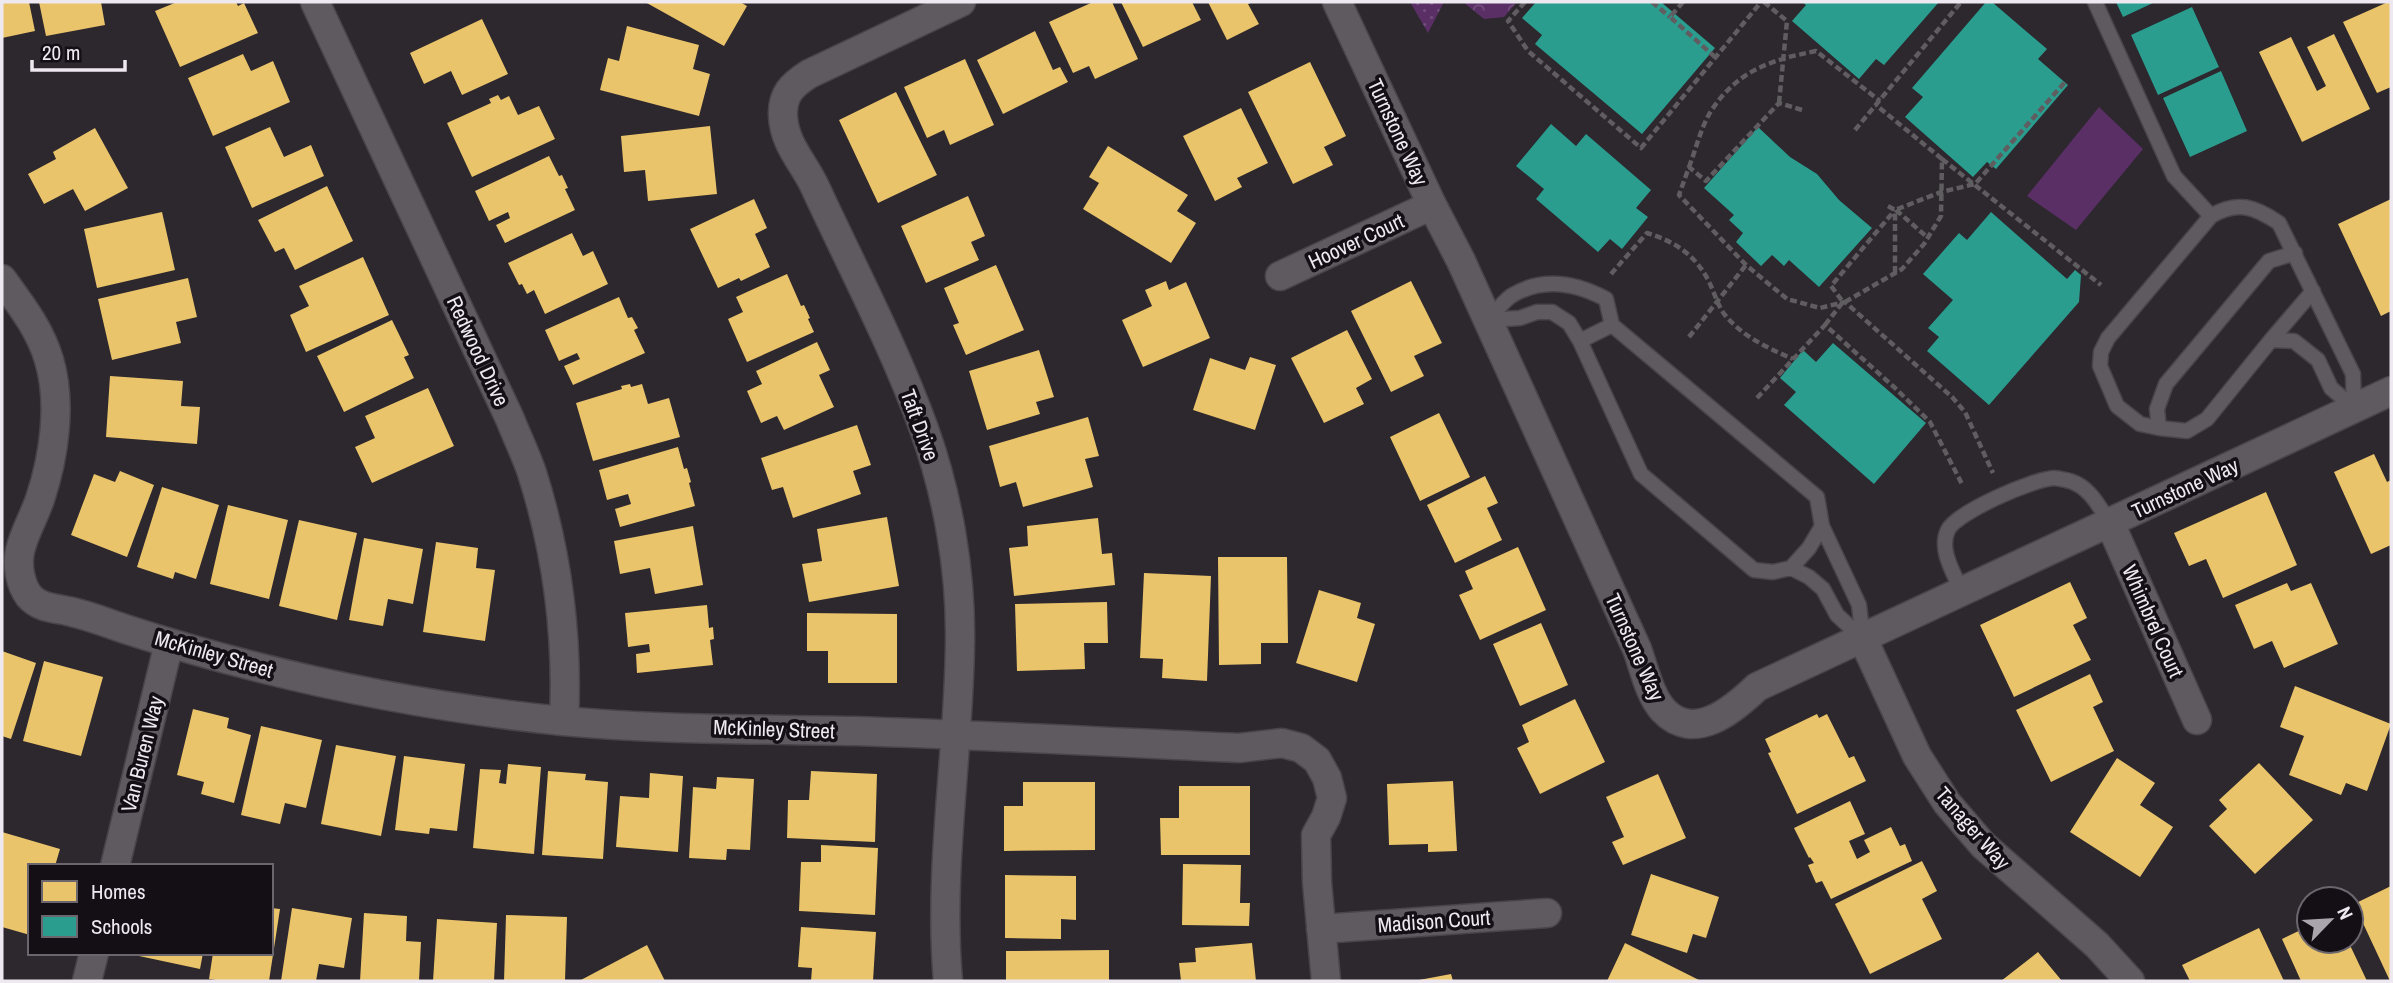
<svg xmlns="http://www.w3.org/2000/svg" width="2393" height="983" font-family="'Archivo Narrow',sans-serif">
  <defs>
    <pattern id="grass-dots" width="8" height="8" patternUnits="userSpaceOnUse" patternTransform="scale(1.75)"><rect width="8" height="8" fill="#592f65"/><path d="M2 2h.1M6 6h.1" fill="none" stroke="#714d7c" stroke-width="1.8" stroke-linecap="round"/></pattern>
    <pattern id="park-crowns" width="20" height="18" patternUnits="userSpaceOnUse" patternTransform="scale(1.75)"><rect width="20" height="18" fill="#592f65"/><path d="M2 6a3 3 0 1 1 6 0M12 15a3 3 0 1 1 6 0" fill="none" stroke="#714d7c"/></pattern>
  </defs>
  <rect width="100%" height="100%" fill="#2d272e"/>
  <path fill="url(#grass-dots)" d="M1410,2H1444L1428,33Z"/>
  <path fill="url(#park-crowns)" d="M1463,2H1517L1504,17L1484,19Z"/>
  <path fill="#592f65" d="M2099,107L2143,149L2076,230L2027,196Z"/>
  <path fill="#e9c46a" d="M2,2H29L35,31L2,38Z
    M39,2H101L105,25L46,36Z
    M177,2H236L238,6L244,3L258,33L180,67L155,11Z
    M645,2H740L747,6L724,46Z
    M1093,2H1112L1138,59L1095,79L1089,66L1073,73L1049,22Z
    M1121,2H1192L1201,20L1143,47Z
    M1208,2H1253L1248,4L1259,24L1227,40Z
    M2388,2H2391V87L2377,93L2343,22Z
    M482,19L508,74L462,95L451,71L424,84L410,53Z
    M627,26L699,45L693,69L710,74L699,116L600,90L608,58L619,61Z
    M1035,31L1053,70L1060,67L1068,82L1003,114L977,60Z
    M2334,34L2370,109L2302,142L2259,52L2291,37L2317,91L2326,86L2307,47Z
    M243,54L251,71L273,61L290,102L213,136L188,78Z
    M965,59L994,125L950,145L944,130L927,138L904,87Z
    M1310,62L1346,136L1324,147L1333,165L1293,184L1248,92Z
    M896,92L937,175L878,203L839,120Z
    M498,95L501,100L509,96L518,115L539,106L555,139L472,177L447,123L491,103L489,99Z
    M1241,108L1268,163L1237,178L1242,187L1215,201L1183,136Z
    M710,126L717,194L648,201L645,170L624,172L621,136Z
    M270,127L284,157L311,145L324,176L252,208L225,147Z
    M95,128L128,188L85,211L73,189L44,204L28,174L56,159L53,152Z
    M1108,146L1188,195L1177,211L1196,223L1171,263L1083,209L1099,183L1089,177Z
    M549,156L559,176L562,175L568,188L565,189L575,210L505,243L496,225L510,218L508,212L489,221L475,191Z
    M327,186L353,241L295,270L284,248L275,252L258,220Z
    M968,196L985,236L971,242L979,260L926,283L901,226Z
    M754,199L767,228L755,234L770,267L741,281L739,278L718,288L690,229Z
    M2391,199V311L2381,316L2338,224Z
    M162,212L175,270L97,288L84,229Z
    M572,233L583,256L593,251L608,284L545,314L534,290L527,294L522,284L519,285L508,263Z
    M363,257L389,315L306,352L290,315L309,306L299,286Z
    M996,265L1024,330L966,355L953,325L959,323L944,288Z
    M787,274L801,306L804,305L810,318L808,319L814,332L747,362L728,319L743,312L736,297Z
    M188,278L197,317L176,322L181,343L112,360L98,299Z
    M1166,281L1169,290L1186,282L1210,338L1143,367L1122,320L1152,306L1145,290Z
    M1411,281L1442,343L1414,356L1424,376L1391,392L1351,311Z
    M619,297L628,318L632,317L638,328L634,330L645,353L573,385L564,366L580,359L577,353L559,361L545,330Z
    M392,320L409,355L404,357L414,378L344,412L317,356Z
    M1347,330L1372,379L1356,388L1364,404L1324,423L1291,358Z
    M817,342L830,370L819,375L834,407L784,430L777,416L761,423L747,391L762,384L756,371Z
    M1039,350L1054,397L1036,402L1040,414L987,430L969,371Z
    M1250,357L1276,365L1255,430L1193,410L1210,358L1245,370Z
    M110,376L183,381L181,406L200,407L197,444L106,437Z
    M630,384L631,387L642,384L648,404L669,398L680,437L593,461L576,403L622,389L621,386Z
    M428,388L454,446L372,483L355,447L375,438L365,416Z
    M1439,413L1470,477L1420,501L1390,437Z
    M1088,417L1099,456L1085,459L1093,487L1023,507L1016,482L1000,487L989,446Z
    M857,425L871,465L853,471L861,494L793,518L783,487L772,490L761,458Z
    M678,447L684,469L687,468L691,482L689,483L695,506L620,527L615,509L631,504L628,494L607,500L599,470Z
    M2374,454L2387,482L2391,480V545L2371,554L2334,472Z
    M120,471L154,485L127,557L71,535L94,474L115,482Z
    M1485,476L1498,503L1487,508L1502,540L1455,563L1427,505Z
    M162,487L219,505L196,579L175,572L173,579L137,567Z
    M2266,492L2297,565L2223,598L2206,559L2189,566L2174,533Z
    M228,505L288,520L269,599L210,584Z
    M887,517L899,586L809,602L802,564L822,561L817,529Z
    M1098,518L1102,554L1112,553L1115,585L1014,596L1009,548L1028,546L1027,526Z
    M299,520L357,533L337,620L279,606Z
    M693,526L703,585L655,594L650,568L620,574L614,541Z
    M364,538L423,549L413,604L388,599L383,626L349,620Z
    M436,542L478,548L476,568L495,570L485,641L423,632Z
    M1518,547L1546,610L1480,640L1459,595L1473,589L1465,571Z
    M1218,557H1287L1288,643H1261V664L1219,665Z
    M1144,573L1211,576L1207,681L1162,678L1163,659L1140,658Z
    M2070,582L2087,618L2073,625L2091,660L2014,697L1980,625Z
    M2287,583L2291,591L2311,583L2338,644L2284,668L2272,641L2254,649L2235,605Z
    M1319,590L1361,603L1357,618L1375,624L1357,682L1296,663Z
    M1107,602L1108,643H1084L1085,669L1017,671L1015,604Z
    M707,605L709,628L713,627L714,639L710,640L713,665L637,673L636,654L650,652L649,644L628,647L625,613Z
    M807,613L897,614V683H828V651H807Z
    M1541,623L1568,685L1520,706L1493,644Z
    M2,651L36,663L11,739L2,736Z
    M44,661L103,677L81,756L23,741Z
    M2090,674L2103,702L2093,707L2114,751L2051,782L2016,710Z
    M2295,686L2391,724L2367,791L2346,783L2341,795L2289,775L2304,736L2280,727Z
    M1575,699L1605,762L1540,794L1517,748L1529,742L1522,725Z
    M193,709L229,718L227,728L251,735L234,803L201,794L204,782L177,775Z
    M1817,714L1819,718L1827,714L1849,758L1854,756L1866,781L1797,814L1768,753L1771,752L1765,739Z
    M261,726L322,740L306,808L285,803L280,824L241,815Z
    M336,745L396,756L381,836L321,824Z
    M404,756L465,764L457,831L430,828L429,834L395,830Z
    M2117,758L2155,783L2140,805L2173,827L2140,877L2070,832Z
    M2259,763L2313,820L2255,874L2209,826L2227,809L2219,800Z
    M508,764L541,767L534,854L473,848L480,769L501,770L499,783L506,784Z
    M548,771L586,774L585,780L608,782L603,859L542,855Z
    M811,771L877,774L875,842L787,838L788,800H809Z
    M650,773L683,776L678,852L616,847L620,796L649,798Z
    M1658,774L1686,838L1623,865L1612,842L1624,837L1606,797Z
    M717,777L754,779L750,850L727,849L726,860L689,858L693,787L716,789Z
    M1453,781L1457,851L1428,852V844L1389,845L1387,784Z
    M1023,782H1095V850L1004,851V806H1023Z
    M1179,786H1250V855H1161L1160,818H1179Z
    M1850,801L1865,834L1849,841L1857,859L1870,852L1864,840L1891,827L1900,846L1905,844L1912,861L1831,899L1822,881L1816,883L1808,865L1814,863L1810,857L1809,858L1794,828Z
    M2,832L60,849L55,866H30V935L2,927Z
    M821,845L878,848L875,915L799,911L801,862H821Z
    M1922,861L1937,891L1922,899L1942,939L1870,974L1835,904Z
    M1183,864L1241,865L1240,903H1250L1249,926L1182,925Z
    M1651,874L1719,897L1706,938L1693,934L1687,953L1631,935Z
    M1005,875L1076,876V920L1061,919V939L1005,938Z
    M2391,886V981H2390L2354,904Z
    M271,908L280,909L269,981H223L209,979L213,953H271Z
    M292,908L352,918L344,968L319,964L316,981H281Z
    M364,913L407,916L406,941L421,942L419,981H360Z
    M506,915L567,917L565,981H504Z
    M437,919L497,923L494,981H433Z
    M2309,926V941H2348L2367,981H2301L2282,939Z
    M801,927L876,932L873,981H811L812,968L798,967Z
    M2259,928L2284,981H2190L2182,965Z
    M1252,943L1256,981H1181L1179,963L1196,962L1195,948Z
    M1625,943L1701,981H1607Z
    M647,945L665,981H579Z
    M1109,950V981H1006V951Z
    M2038,952L2062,981H2001Z
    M139,953H203L200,969L139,956Z
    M1451,974L1453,981H1420L1419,980Z"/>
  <path fill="#2a9d8f" d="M1536,2H1661L1715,48L1642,134L1535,44L1542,35L1522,18Z
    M1802,2H1939L1884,65L1876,59L1859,79L1792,21L1806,5Z
    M1986,2H1992L2047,49L2038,59L2068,85L1996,169L1987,162L1973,177L1905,117L1923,97L1912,88Z
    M2116,2H2155L2123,17Z
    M2192,7L2219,67L2158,95L2131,35Z
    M2221,71L2247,131L2190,157L2163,98Z
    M1551,124L1576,146L1586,134L1651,190L1636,208L1648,217L1622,249L1610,239L1598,252L1536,199L1544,189L1516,166Z
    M1758,127L1790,157L1817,174L1839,200L1872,228L1819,287L1789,260L1784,266L1772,255L1761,266L1736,242L1743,233L1729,220L1734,215L1704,188Z
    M1991,212L2067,279L2075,270L2081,275L2079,302L1989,405L1927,351L1939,337L1928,328L1953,300L1923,274L1959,233L1967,240Z
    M1833,343L1926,423L1874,484L1784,405L1796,392L1780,378L1803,350L1816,362Z"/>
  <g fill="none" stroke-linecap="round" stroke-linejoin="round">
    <defs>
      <path id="lane" d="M2095,2L2174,176L2211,216
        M2295,253L2269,261L2166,384L2157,409L2159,428L2187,431L2207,419L2271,340L2294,341L2318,360L2331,388L2354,408
        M1488,320C1495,312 1503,302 1511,296C1543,276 1576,283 1606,299L1612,325L1817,497L1822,526L1859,605L1863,639
        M1488,320L1520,318L1537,312H1552L1569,323L1580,341L1641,474L1754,570L1773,572L1791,568L1809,577L1823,589L1837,615L1863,639
        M2271,340L2313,291
        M1580,341L1612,325
        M2159,428L2140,424L2117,406L2100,366L2101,352L2108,338L2211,216C2238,200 2255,207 2279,223L2353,374L2354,408
        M1791,568L1809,548L1822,526
        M1962,592C1955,575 1938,550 1948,530C1957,512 2033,479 2054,478C2058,478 2065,480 2070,481C2090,487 2099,507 2110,523"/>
      <path id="street" d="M315,2L510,419C517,437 526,455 532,473C557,552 568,638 564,721
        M1337,2L1432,205L1461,261L1637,649C1644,668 1649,694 1663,710C1694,743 1733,710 1757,687L2391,391
        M1280,276L1432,205
        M2,279C20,304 40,329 49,360C62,403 54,457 40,499C34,517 24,533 20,551C17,565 20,584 29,596C40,609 57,608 72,612C90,616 107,623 125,629C267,675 413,706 563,721C659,730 757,729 854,731C982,735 1111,742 1239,748L1282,743L1301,748L1317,760L1327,778L1332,798L1326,817L1316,835L1317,882L1326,981
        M2110,523L2197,720
        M1863,639L1917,756L1947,803L1983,845L2097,945L2130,981
        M115,866L169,643
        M1321,929L1547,913
        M87,981L94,953
        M948,981C938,869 959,755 960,642C961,571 948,496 924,429C894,346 852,267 815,187C804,163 784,144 783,116C782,94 792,85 809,74L961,2"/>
    </defs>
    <use href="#lane" stroke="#48444a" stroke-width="17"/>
    <use href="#street" stroke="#48444a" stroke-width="31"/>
    <path stroke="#605d61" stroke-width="4.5" stroke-dasharray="7 3.5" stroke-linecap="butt" d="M1525,2L1508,21L1528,51L1641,148L1761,2
      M1652,2L1670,17
      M1683,2L1670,17L1715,57
      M1764,2L1787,21L1779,103
      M1802,110L1779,103L1706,181L1689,167L1679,195L1746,265L1787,299L1820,308L1845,302L1952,397L1965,412L1993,473
      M1855,130L1961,2
      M1942,159L2101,285
      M1689,167C1696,149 1701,127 1711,111C1738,70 1771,60 1816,51L1880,101
      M1888,206L1895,210L1941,192L1975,184L2065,82
      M1896,210L1927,237
      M1895,273V211
      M1611,274L1647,233C1677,242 1698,257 1711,286C1715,295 1719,308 1725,315C1743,337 1768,348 1793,359
      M1845,302L1902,269L1924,244L1941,216L1942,159L1876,105
      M1825,325L1843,302L1831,286L1895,210
      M1689,337L1746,265
      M1757,398L1825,325L1894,387L1930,422L1963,486"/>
    <use href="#lane" stroke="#5f5a60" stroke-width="14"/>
    <use href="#street" stroke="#5f5a60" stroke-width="28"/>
  </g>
  <g text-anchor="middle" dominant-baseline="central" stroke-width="7" stroke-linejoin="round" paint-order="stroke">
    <g font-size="21" fill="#eee8f1" stroke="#130f15">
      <text transform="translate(1398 132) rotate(65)">Turnstone Way</text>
      <text transform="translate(1356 241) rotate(-25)">Hoover Court</text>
      <text transform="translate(478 351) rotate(65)">Redwood Drive</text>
      <text transform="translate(920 425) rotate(70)">Taft Drive</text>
      <text transform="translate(2185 488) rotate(-25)">Turnstone Way</text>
      <text transform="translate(2153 621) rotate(66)">Whimbrel Court</text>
      <text transform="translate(1635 647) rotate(66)">Turnstone Way</text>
      <text transform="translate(214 654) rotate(16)">McKinley Street</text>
      <text transform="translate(774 729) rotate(2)">McKinley Street</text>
      <text transform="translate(142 754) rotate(-76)">Van Buren Way</text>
      <text transform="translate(1973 828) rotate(49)">Tanager Way</text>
      <text transform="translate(1434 921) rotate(-4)">Madison Court</text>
    </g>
  </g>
  <rect width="2393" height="983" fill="none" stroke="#eee8f1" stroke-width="7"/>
  <rect x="28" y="864" width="245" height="91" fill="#130f15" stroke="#6b666d" stroke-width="2"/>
  <rect x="42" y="881" width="35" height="21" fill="#e9c46a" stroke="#6b666d" stroke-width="2"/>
  <text x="91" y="899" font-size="21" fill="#eee8f1">Homes</text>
  <rect x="42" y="916" width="35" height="21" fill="#2a9d8f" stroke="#6b666d" stroke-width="2"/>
  <text x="91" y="934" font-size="21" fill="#eee8f1">Schools</text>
  <g transform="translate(2330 920) rotate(65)"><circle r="33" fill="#130f15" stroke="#6b666d" stroke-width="2"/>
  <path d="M0-5L12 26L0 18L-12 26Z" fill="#aaa4ad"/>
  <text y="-10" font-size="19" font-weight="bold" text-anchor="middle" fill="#eee8f1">N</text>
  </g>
  <path d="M32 60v10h93v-10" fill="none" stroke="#eee8f1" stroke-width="3.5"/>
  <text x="42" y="60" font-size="21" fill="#eee8f1" stroke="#130f15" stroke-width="5" paint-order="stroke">20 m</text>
</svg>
